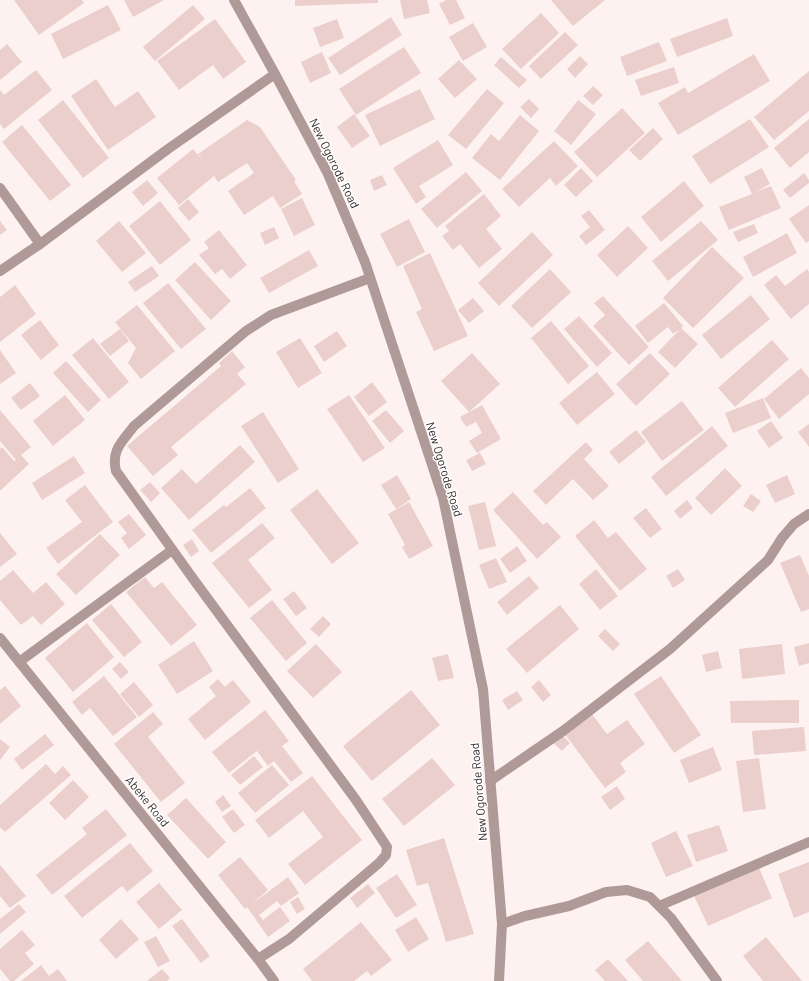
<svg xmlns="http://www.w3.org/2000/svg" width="809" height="981" font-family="Barlow,sans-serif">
  <rect width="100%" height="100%" fill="#fef2f1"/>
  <path fill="#ebcfcc" d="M14,0H82L84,3L39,35Z
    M124,0H164L133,17Z
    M295,0H378V3L295,6Z
    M400,0H427L430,13L404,19Z
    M446,0H456L465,18L450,25L439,4Z
    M551,0H605L573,26Z
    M108,5L121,30L63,59L51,34Z
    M193,5L205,19L155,61L143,47Z
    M541,13L559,33L521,69L502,49Z
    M391,17L402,35L340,75L328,58Z
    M727,18L733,36L677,57L670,39Z
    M215,19L246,62L223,79L213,65L179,90L157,61Z
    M337,19L344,38L320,47L313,28Z
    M473,23L487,47L463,61L449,37Z
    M565,32L578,45L541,79L529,66Z
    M659,42L667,61L627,76L620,57Z
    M7,44L22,62L0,80V50Z
    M404,47L421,73L356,115L339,89Z
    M322,52L331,73L310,83L301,62Z
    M754,54L770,81L678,135L658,103L685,87L688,93Z
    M580,56L588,64L575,78L567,69Z
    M501,57L527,80L519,88L494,65Z
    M459,60L477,79L455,98L438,79Z
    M674,67L679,83L641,96L635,80Z
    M36,70L52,90L4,129L0,124V90L4,95Z
    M809,71V111L774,140L754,117Z
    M96,79L115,107L138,91L156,117L108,150L71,96Z
    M593,86L603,95L593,105L583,96Z
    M420,89L435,119L380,146L365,115Z
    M487,89L504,103L466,149L448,135Z
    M529,99L539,109L531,118L520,107Z
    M63,100L109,158L83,178L38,120Z
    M578,100L596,114L571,145L554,131Z
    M622,108L645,133L597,177L574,152Z
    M354,114L370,136L352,148L337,127Z
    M520,115L539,131L500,180L472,158L491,134L499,141Z
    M750,119L769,147L710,184L692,156Z
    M809,119V152L790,168L774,148Z
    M247,120L260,127L296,180L294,181L302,194L280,208L273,196L244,215L228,191L254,173L247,163L218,182L214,176L179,205L157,178L193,149L204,162L198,154Z
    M22,125L71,185L50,201L2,142Z
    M653,128L663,139L640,161L629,150Z
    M438,140L453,165L419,186L426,197L416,204L393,168Z
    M554,141L578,166L556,186L550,178L519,207L502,189Z
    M581,168L593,181L576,197L564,185Z
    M762,168L770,184L756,192L771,186L781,208L729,230L719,207L752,194L744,177Z
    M466,172L482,191L437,228L421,209Z
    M804,173L809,180V183L790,198L783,190Z
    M382,175L387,185L374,191L370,180Z
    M147,180L158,193L143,206L132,192Z
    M684,181L704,206L661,242L641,217Z
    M484,194L501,216L486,229L502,249L479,268L460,244L453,250L442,236L449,231L445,226Z
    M302,198L315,225L294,236L281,209Z
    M188,199L199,212L189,221L178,208Z
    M160,201L191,240L160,265L129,226Z
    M809,205V241L806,243L789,219Z
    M589,210L605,230L586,245L579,236L590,227L581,216Z
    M409,219L425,252L397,267L380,234Z
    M0,221L7,230L0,235Z
    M119,221L146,253L122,272L96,241Z
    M701,221L718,240L668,281L652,261Z
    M754,224L758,233L738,242L733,232Z
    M628,226L648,248L617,277L597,255Z
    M274,227L279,238L265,245L260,233Z
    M219,230L247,265L230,279L222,269L215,274L199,255L209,248L204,242Z
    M532,232L553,255L499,306L478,283Z
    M787,233L797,253L753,277L743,257Z
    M712,247L744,278L693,328L663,298Z
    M309,250L318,266L269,293L260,278Z
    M430,253L468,336L434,351L416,312L422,309L403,266Z
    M195,262L231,301L211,320L175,280Z
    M152,266L159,276L135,292L128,282Z
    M550,269L571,292L532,328L511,306Z
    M807,269L809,272V304L791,319L764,285L776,275L785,286Z
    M168,283L206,329L181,349L143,303Z
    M15,285L36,314L0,342V297Z
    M751,295L770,319L721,359L702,335Z
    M603,296L649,347L629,365L593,326L605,315L594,303Z
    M473,298L484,311L469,323L458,310Z
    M664,303L683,326L681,328L698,344L675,368L658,352L680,329L673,334L668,327L648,343L635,326Z
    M137,305L175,351L141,379L128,363L136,348L115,322Z
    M579,316L612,353L597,367L564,329Z
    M40,320L59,345L41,360L21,335Z
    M551,321L589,366L568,384L531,338Z
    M120,329L129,341L110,356L100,344Z
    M337,331L347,346L324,362L314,346Z
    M93,338L129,382L109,399L72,355Z
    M300,338L322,373L298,388L276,352Z
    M772,340L789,359L735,407L718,388Z
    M0,350L16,373L0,384Z
    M232,351L245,367L237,374L246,384L171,447L178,455L153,476L127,446L221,366L219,363Z
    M472,353L500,384L469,412L441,381Z
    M650,353L670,374L636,406L616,384Z
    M66,361L101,400L88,412L53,373Z
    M801,368L809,378V394L779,419L764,399Z
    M597,372L615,394L577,425L559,403Z
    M372,382L387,402L369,416L354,397Z
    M30,383L40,396L21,410L11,398Z
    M65,395L85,420L53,446L33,421Z
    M349,395L385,448L363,462L327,409Z
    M763,398L771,418L733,433L725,413Z
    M682,401L704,430L662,461L641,432Z
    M482,405L501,439L477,453L469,441L482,433L476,422L466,427L460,417Z
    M0,410L31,447L21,455L29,464L0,491V449L2,447L14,461L16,460L0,441Z
    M386,410L404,431L390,443L372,421Z
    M263,412L299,469L278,483L241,426Z
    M771,421L783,438L769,448L757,431Z
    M809,424V447L798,432Z
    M712,426L728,446L666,496L651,477Z
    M636,430L646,442L619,464L609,452Z
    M586,442L593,450L584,459L609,486L593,500L573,479L546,505L533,491Z
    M240,445L255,462L189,520L161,488L182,469L196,484Z
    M480,453L486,464L472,471L466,460Z
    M74,456L85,473L42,500L32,483Z
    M725,468L742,486L711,515L695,498Z
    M397,475L411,499L396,509L381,485Z
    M787,475L795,494L775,503L766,485Z
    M150,482L160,493L151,502L140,490Z
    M85,485L113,522L58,564L46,548L82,522L65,500Z
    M250,488L266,508L211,553L192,530L224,505L226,507Z
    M317,489L359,543L332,564L290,510Z
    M513,492L543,525L547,522L561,537L537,559L493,510Z
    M751,494L761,501L753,512L743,506Z
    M687,500L693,508L680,519L674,511Z
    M409,502L433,546L409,559L402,547L405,545L388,514Z
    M485,502L496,546L479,550L468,506Z
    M646,508L662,529L650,538L633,518Z
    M129,514L146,535L129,549L121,538L127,533L118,522Z
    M594,520L608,538L616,532L647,569L620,591L575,536Z
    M262,523L275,538L248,560L272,590L249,608L212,563Z
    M0,533L17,554L0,567Z
    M100,534L120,555L76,595L56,574Z
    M192,539L199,551L191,557L183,545Z
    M517,546L527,561L510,573L500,559Z
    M800,555L809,576V609L801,612L780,563Z
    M496,558L507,582L489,589L479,565Z
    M596,569L618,596L600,610L579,584Z
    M678,569L685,580L673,588L666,576Z
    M13,570L33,593L46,582L65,604L41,625L33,616L21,625L0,600V581Z
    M529,576L539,588L507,615L497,602Z
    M145,577L154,588L162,582L197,625L171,646L126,592Z
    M294,591L307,608L296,616L283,599Z
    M272,600L307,643L286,661L250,618Z
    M111,604L142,642L124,657L92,620Z
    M560,605L579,629L527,673L506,649Z
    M323,616L331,624L319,637L310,629Z
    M87,623L114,657L73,692L45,658Z
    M605,629L620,644L613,651L598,636Z
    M194,641L213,671L177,694L158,665Z
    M809,643V663L799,666L794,647Z
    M316,644L342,672L313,698L287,671Z
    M782,644L785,674L742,679L739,649Z
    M718,651L722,668L706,672L702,655Z
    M448,654L454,678L438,681L432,658Z
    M120,662L129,672L121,679L112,669Z
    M104,676L137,717L113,736L90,708L82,715L72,702Z
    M661,676L701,735L674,753L634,694Z
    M218,679L225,687L233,680L251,702L205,740L188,719L216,696L209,687Z
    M539,680L551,695L543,702L531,687Z
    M134,682L153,705L139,717L120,694Z
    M5,686L21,706L0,724V690Z
    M411,690L440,725L372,781L343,746Z
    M517,691L523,700L508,710L502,700Z
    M799,700V723H731L730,701Z
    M265,710L289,741L282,746L303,773L291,782L274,761L268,766L257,751L229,773L212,752Z
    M153,712L163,724L148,737L185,783L161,802L114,744Z
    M591,713L607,734L627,720L645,744L620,763L626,772L605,788L564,733Z
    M804,727L806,751L754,755L752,731Z
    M560,733L570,743L562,751L551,741Z
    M45,734L54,745L22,770L14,759Z
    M0,739L10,747L0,760Z
    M713,747L722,770L689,783L680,760Z
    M254,756L263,767L240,785L231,775Z
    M432,758L455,785L404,826L382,799Z
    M759,758L766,809L743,812L736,761Z
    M46,764L55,774L63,766L71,775L5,832L0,827V805Z
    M272,765L289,785L255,813L238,793Z
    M312,776L362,840L305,885L288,864L323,837L303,811L269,838L255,820Z
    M73,780L89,797L65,820L49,803Z
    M617,786L625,799L610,810L601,797Z
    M223,795L231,806L222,812L215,802Z
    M186,798L226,842L208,859L167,815Z
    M106,809L127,835L52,895L36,875L87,834L82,828Z
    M233,809L245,825L234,833L222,817Z
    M719,825L728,851L696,862L687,835Z
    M676,831L693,866L666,877L651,843Z
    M444,838L474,934L446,942L428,883L417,886L406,850Z
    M130,843L153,871L127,892L122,886L82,918L64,896Z
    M240,857L268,890L252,904L288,877L299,893L281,906L277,901L259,915L263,920L280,907L290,921L268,937L247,907L245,909L218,875Z
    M809,862V912L794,918L778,874Z
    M0,865L26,896L10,908L0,896Z
    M759,868L772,898L708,926L694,896Z
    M397,874L417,905L396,918L376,888Z
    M159,883L182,910L159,929L136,902Z
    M368,884L375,893L357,908L350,898Z
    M298,897L305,909L297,914L290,902Z
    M19,904L26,912L0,934V919Z
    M416,917L429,939L408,952L395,930Z
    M121,919L139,939L116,959L99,940Z
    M182,919L210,956L201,963L172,926Z
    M361,922L392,960L371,976L367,971L354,981H312L303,969Z
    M22,930L35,945L25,953L34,964L14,981H10L0,969V949Z
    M156,936L170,961L158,967L144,942Z
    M766,937L802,981H763L743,956Z
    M648,941L682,981H643L625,960Z
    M608,959L628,981H605L595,970Z
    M41,965L49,976L58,969L67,981H21Z
    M162,969L170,978L167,981H147Z"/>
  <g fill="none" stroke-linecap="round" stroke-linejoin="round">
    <path stroke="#b09a98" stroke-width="10" d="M0,188L40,244
      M0,638L258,959L274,981
      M19,662L172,550
      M490,781L563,731L670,649L768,560L782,538L794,524L809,514
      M659,906L809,842
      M502,924L525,916L569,906L606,892L627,890L650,897L671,918L717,981
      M258,959L289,939L379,863L386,855L387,847L356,800L194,580L116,471C111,450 122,442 134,426L246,331L271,315L370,278"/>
    <path stroke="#b09a98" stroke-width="10" d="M234,0L275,74L328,174L365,262L443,498L483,689L502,924L499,981
      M0,271L40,244L168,149L275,74"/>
  </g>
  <g text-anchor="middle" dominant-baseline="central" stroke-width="3" stroke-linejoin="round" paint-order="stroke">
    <g font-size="12" fill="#362c2b" stroke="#fff">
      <text transform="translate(335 163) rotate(64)">New Ogorode Road</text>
      <text transform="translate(445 469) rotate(73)">New Ogorode Road</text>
      <text transform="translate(478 792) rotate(-95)">New Ogorode Road</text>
      <text transform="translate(148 801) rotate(51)">Abeke Road</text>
    </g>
  </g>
</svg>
